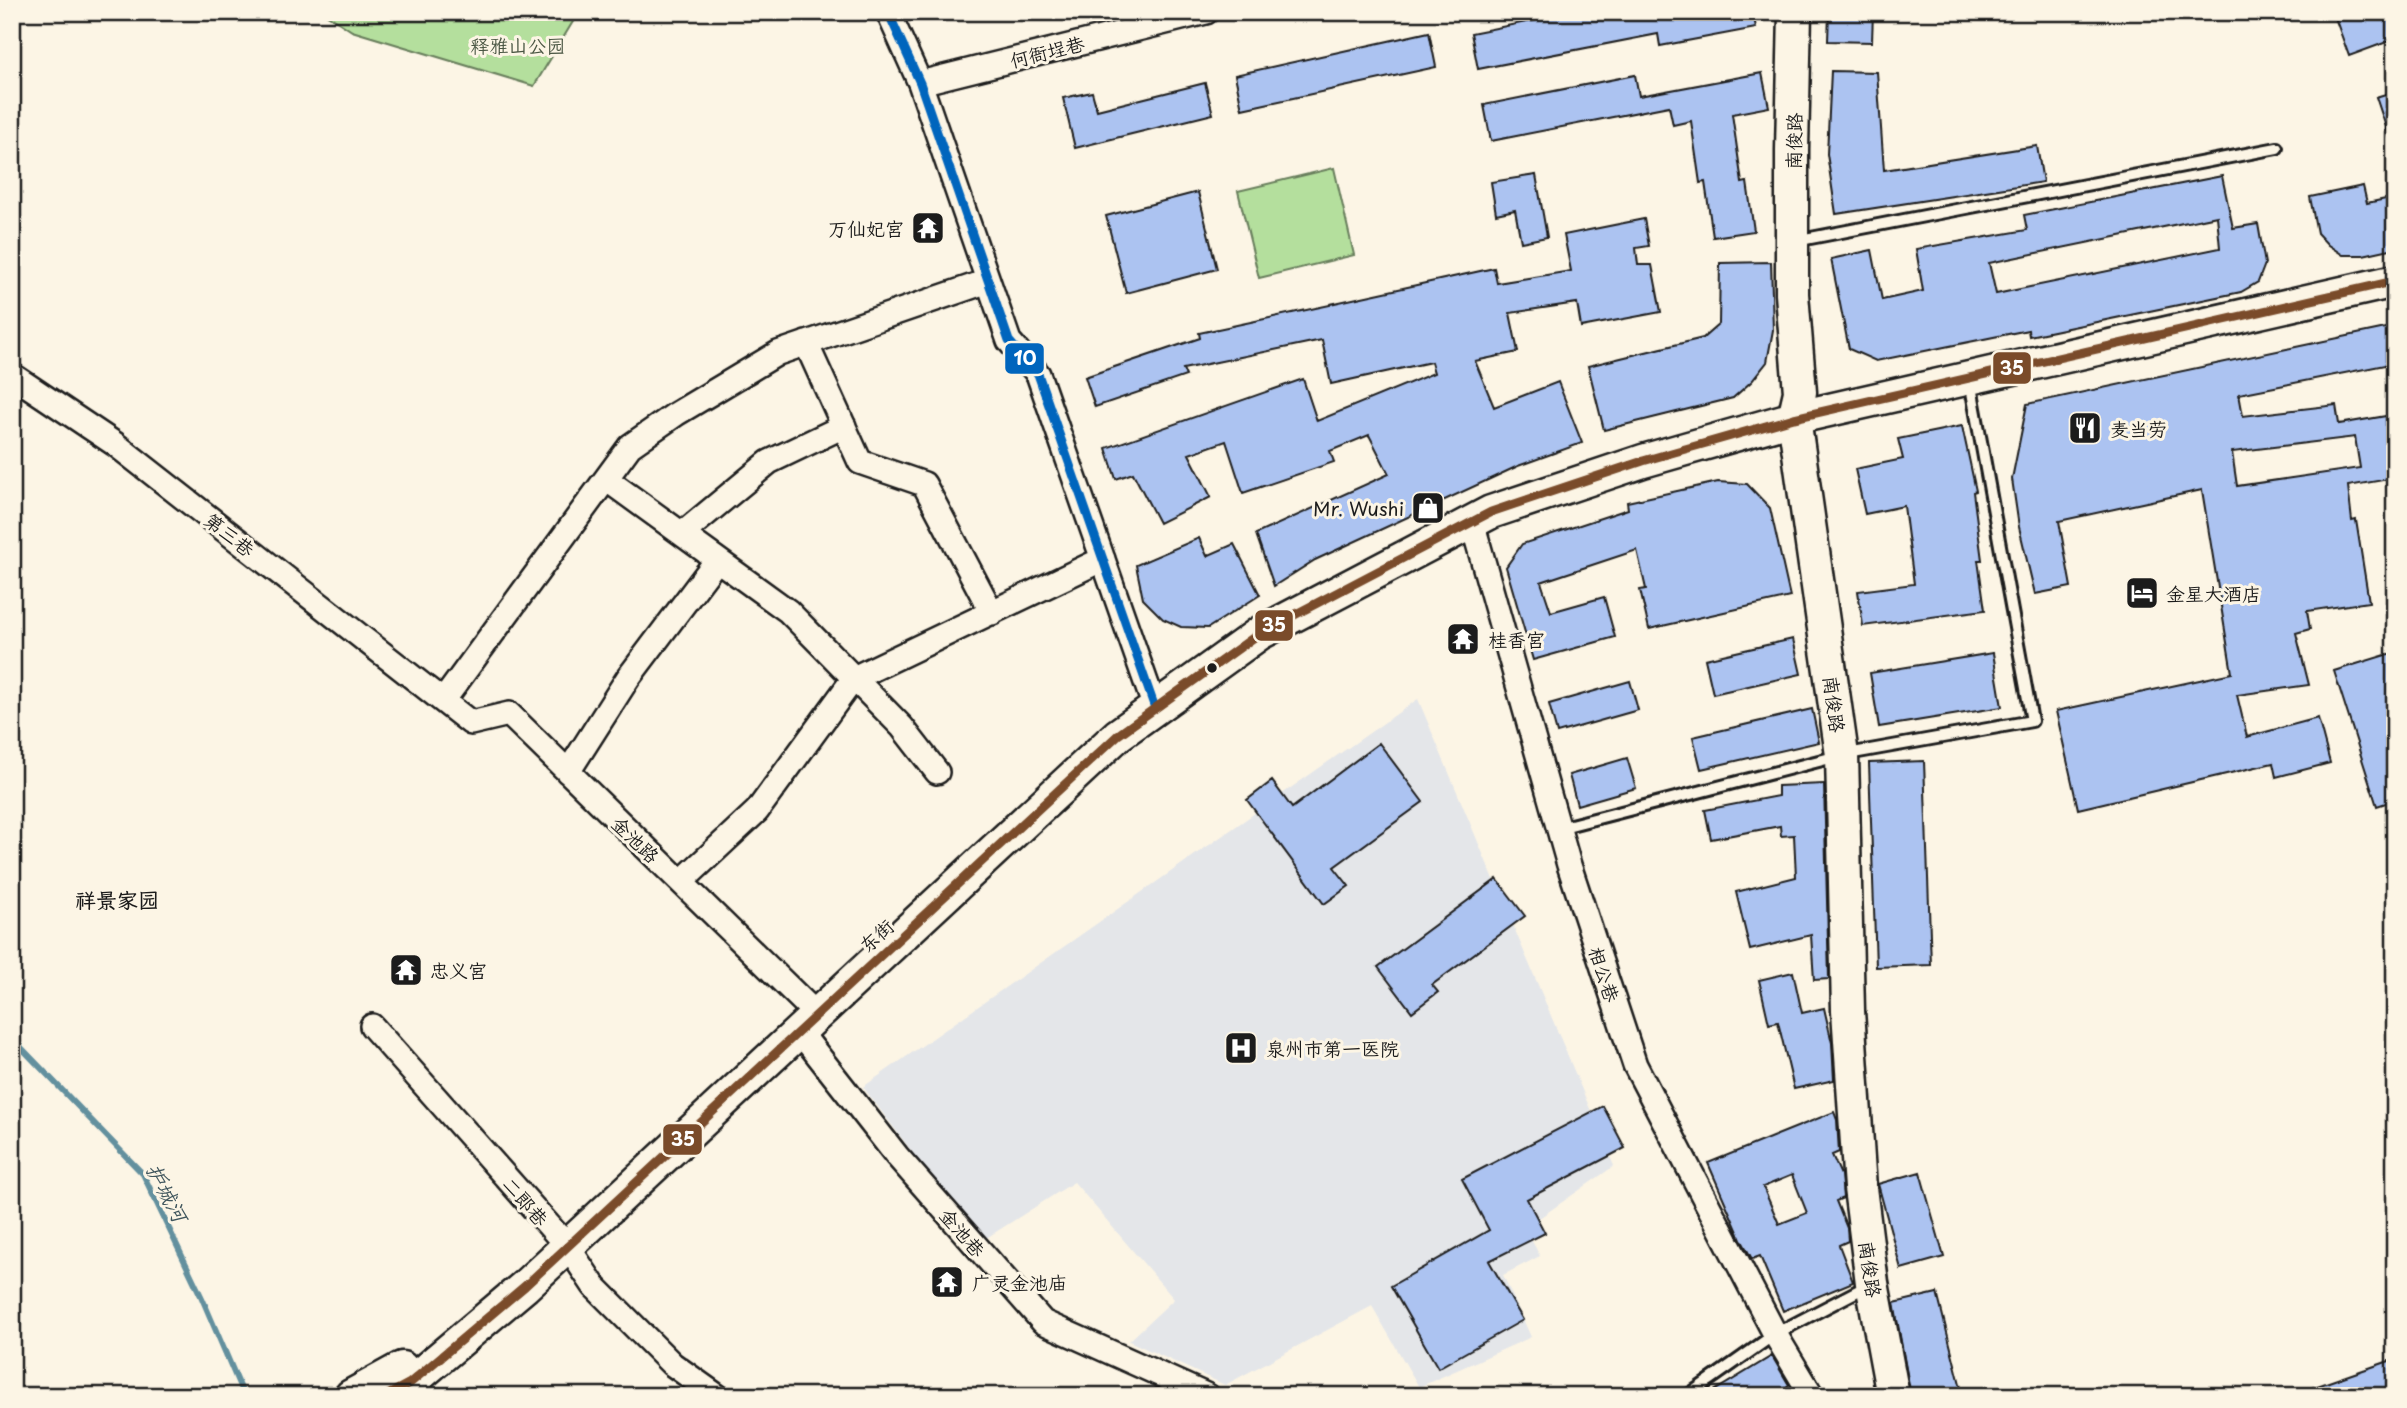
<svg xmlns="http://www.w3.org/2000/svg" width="2407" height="1408" font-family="'Playpen Sans','LXGW WenKai TC',sans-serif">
  <rect width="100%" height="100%" fill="#fcf5e5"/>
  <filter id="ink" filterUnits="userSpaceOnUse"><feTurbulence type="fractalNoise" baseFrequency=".0143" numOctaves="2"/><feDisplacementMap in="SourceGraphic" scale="14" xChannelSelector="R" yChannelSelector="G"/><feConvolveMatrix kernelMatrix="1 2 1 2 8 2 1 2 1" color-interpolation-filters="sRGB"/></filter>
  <g filter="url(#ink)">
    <path fill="#e4e6e9" d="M1418,699L1614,1166L1525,1228L1540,1256L1503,1275L1531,1337L1419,1387L1372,1306L1225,1385L1129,1341L1174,1299L1074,1182L980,1242L863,1087Z"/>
    <path fill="#b4df9d" stroke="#687e5c" stroke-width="2" d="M323,12H633L574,20L534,86L352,31Z
      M1334,168L1354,255L1259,278L1238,191Z"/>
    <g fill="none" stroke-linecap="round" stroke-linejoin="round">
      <path stroke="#63909e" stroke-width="6" d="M12,1038L143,1174L202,1298L244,1396"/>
    </g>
    <path fill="#acc3f1" stroke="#1c1c1c" stroke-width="2" fill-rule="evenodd" d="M1577,12H1624L1625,18L1654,12H1753L1756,28L1660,46L1658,34L1478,69L1471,33Z
      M1829,12H1873L1872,42L1828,41Z
      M2333,12H2395V39L2349,56Z
      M1429,32L1436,67L1242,109L1235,75Z
      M1831,71L1877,72L1884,170L2037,146L2043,182L1836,214L1827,154Z
      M1762,73L1769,107L1732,114L1742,183L1747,182L1754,231L1713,237L1705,182L1700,183L1691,121L1673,125L1669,106L1491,141L1484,105L1635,75L1639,96Z
      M1205,83L1213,114L1075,148L1063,98L1092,92L1097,110Z
      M2395,91V145H2392L2376,97Z
      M1536,175L1547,237L1521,242L1515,210L1496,214L1491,182Z
      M2222,176L2233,228L2258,224L2265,264L2258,282L2241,292L2029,336L2028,330L1876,361L1849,349L1831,259L1872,250L1882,300L1923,291L1916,249L2027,230L2024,215ZM2217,216L2220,248L1996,294L1989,263Z
      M2363,186L2367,203L2395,197V248L2363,255H2343L2328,245L2317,233L2310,197Z
      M1198,192L1217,269L1126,293L1106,216Z
      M1644,219L1649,246L1636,248L1638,265H1652L1661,312L1581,327L1577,303L1510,313L1518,352L1475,361L1494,407L1558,382L1582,443L1518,466L1315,560L1274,586L1256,534L1389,474L1369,435L1330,451L1334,462L1243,493L1226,441L1189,454L1211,497L1159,523L1133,473L1116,479L1106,448L1303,379L1317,421L1434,373L1431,362L1331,384L1322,340L1183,369L1186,376L1095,407L1085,377L1200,338L1199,333L1330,305V304L1494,268L1497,283L1571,271L1564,235Z
      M1771,262L1773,330L1767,362L1752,381L1733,398L1604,430L1588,366L1703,338L1719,324L1720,263Z
      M2395,326V363L2239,394L2243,416L2336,405L2339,424L2392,415L2395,433V478L2348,486L2352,521L2356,520L2369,602L2307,611L2310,629L2296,633L2309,685L2237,695L2247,737L2318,718L2330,763L2276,777L2273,763L2078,809L2056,711L2232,673L2202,490L2059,521L2071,587L2035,594L2019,527L2012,479L2027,404ZM2355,437L2360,468L2237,486L2232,452Z
      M1962,426L1976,491L1973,492L1982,560H1978L1985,610L1863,626L1858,591L1914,584L1904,506L1865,514L1855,469L1903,459L1898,439Z
      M1718,482L1747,484L1770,508L1790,597L1649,629L1640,590L1646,589L1637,550L1541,582L1551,612L1604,597L1615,637L1533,660L1506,567L1522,544L1628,509L1627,502Z
      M1199,538L1207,556L1234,544L1260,595L1208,628L1181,627L1163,619L1143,599L1136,565Z
      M1793,639L1801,674L1713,694L1705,659Z
      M2395,652V800L2377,806L2334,671Z
      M1993,653L2002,707L1879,727L1870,673Z
      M1630,681L1638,710L1557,733L1549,704Z
      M1812,709L1819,742L1701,769L1693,737Z
      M1379,743L1423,802L1334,867L1349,886L1324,904L1247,800L1272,781L1292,808Z
      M1627,758L1636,788L1577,805L1569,775Z
      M1924,761L1931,965L1876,967L1869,763Z
      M1824,784L1829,979L1814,980L1811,935L1750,950L1736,892L1796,877L1794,835L1781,836L1780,826L1711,839L1705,810L1778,796V786Z
      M1497,879L1525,916L1432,985L1438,992L1412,1012L1378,967Z
      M1793,972L1802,1013L1824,1008L1832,1043L1834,1080L1794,1089L1778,1022L1769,1024L1759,980Z
      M1603,1106L1625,1148L1527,1199L1545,1233L1489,1261L1523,1320L1438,1368L1391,1286L1489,1230L1462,1179Z
      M1834,1112L1837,1120L1839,1152L1832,1155L1841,1175L1843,1198L1836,1201L1847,1228L1848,1241L1839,1245L1853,1282L1783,1311L1760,1256L1752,1259L1741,1239L1708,1163ZM1792,1175L1807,1213L1779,1224L1763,1187Z
      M1920,1172L1944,1257L1901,1269L1878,1184Z
      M1937,1293L1963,1396H1911L1894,1303Z
      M1772,1356L1789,1385L1771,1396H1706Z
      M2395,1359V1389L2376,1396H2297V1393Z"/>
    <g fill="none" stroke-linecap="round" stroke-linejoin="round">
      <defs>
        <path id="service" d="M1795,241L2277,148
          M1559,828L1842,755L2032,721L1970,381
          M1687,1396L1775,1334L1869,1285"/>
        <path id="minor" d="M888,12L920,83L1009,341L1038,374L1155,708
          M920,83L1206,12
          M806,343L860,462L924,484L992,613
          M12,375L115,444L471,723L509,714L817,1015
          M606,479L788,611L902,727L937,772
          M1472,522L1569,865L1635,1065L1775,1334L1812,1396
          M682,534L769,462L844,426
          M443,701L630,446L676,414L778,353L988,281
          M568,772L628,678L717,560
          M681,882L757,811L854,678L1103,559
          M372,1026L568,1247L594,1286L672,1364L717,1396
          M799,1031L897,1156L1043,1322L1208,1396"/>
        <path id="secondary" d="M1795,12L1792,150V294L1800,392L1794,418L1842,755L1848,1011L1860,1188L1872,1283L1893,1396
          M351,1396L402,1368
          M386,1396L410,1383L525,1286L1118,735L1260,633L1491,512L1643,461L1794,418L2395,281"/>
      </defs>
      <use href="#service" stroke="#1c1c1c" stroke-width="16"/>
      <use href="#minor" stroke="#1c1c1c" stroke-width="28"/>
      <use href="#secondary" stroke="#1c1c1c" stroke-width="37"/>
      <use href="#service" stroke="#fcf5e5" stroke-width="10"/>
      <use href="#minor" stroke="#fcf5e5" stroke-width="23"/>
      <use href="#secondary" stroke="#fcf5e5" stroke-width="32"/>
      <defs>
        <path id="bus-1" d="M888,12L920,83L1009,341L1038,374L1155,708"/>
        <path id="bus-2" d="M386,1396L410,1383L525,1286L1118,735L1260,633L1491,512L1643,461L1794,418L2395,281"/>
      </defs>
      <use href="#bus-1" stroke="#fcf5e5" stroke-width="14"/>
      <use href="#bus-2" stroke="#fcf5e5" stroke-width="14"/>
      <use href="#bus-1" stroke="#0065bd" stroke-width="9"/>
      <use href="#bus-2" stroke="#7a4b2a" stroke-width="9"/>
    </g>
  </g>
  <defs>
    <symbol id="temple-square" viewBox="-11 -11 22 22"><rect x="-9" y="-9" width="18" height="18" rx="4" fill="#1c1c1c" stroke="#fcf5e5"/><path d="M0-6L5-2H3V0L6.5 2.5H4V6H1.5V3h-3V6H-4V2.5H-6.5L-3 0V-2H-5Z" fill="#fff"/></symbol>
    <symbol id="restaurant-square" viewBox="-11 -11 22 22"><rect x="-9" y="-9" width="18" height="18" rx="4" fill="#1c1c1c" stroke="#fcf5e5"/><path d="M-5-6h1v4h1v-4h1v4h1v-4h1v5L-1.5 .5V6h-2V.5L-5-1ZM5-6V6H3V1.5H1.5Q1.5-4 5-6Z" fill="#fff"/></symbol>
    <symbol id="shop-square" viewBox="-11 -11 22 22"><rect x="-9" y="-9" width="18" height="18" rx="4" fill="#1c1c1c" stroke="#fcf5e5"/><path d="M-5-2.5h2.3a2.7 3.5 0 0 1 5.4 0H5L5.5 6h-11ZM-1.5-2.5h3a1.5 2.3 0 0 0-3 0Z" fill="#fff"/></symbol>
    <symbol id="hotel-square" viewBox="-11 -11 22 22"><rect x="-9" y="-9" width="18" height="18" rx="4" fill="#1c1c1c" stroke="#fcf5e5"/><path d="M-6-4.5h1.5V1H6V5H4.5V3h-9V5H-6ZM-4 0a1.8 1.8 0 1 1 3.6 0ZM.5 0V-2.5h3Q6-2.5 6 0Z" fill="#fff"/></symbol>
    <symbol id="hospital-square" viewBox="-11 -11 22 22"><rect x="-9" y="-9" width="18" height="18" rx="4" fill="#1c1c1c" stroke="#fcf5e5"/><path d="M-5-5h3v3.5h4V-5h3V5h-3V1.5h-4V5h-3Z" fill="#fff"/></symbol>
  </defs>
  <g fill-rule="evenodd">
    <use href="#temple-square" x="909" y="209" width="38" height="38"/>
    <use href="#restaurant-square" x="2066" y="409" width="38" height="38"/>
    <use href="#shop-square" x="1409" y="489" width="38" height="38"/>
    <use href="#hotel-square" x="2123" y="574" width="38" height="38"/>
    <use href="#temple-square" x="1444" y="620" width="38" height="38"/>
    <use href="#temple-square" x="387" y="951" width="38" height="38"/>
    <use href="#hospital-square" x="1222" y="1029" width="38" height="38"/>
    <use href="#temple-square" x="928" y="1263" width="38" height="38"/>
  </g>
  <circle fill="#1c1c1c" stroke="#fcf5e5" stroke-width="2.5" cx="1212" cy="668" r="6"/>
  <g text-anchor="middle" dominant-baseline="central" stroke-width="6" stroke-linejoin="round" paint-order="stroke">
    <g font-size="19" fill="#4a5643" stroke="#fcf5e5">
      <text x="518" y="45">释雅山公园</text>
    </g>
    <g font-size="19" fill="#1c1c1c" stroke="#fcf5e5">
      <text transform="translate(1047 51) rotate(-14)">何衙埕巷</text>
      <text transform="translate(1793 141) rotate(-89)">南俊路</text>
      <text transform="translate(230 534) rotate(38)">第三巷</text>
      <text transform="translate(1835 704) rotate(83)">南俊路</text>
      <text transform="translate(636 839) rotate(44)">金池路</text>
      <text transform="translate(876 935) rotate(-42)">东街</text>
      <text transform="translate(1605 974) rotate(72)">相公巷</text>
      <text transform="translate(526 1201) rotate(49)">二郎巷</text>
      <text transform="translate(963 1232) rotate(49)">金池巷</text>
      <text transform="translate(1871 1269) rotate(82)">南俊路</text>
    </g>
    <g font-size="19" fill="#1c1c1c" stroke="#fcf5e5" text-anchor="start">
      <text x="904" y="228" text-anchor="end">万仙妃宫</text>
      <text x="2110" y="428">麦当劳</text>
      <text x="1404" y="508" text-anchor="end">Mr. Wushi</text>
      <text x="2166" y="593">金星大酒店</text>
      <text x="1488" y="639">桂香宫</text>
      <text x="430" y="970">忠义宫</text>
      <text x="1266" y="1048">泉州市第一医院</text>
      <text x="972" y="1282">广灵金池庙</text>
    </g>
    <g font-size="21" font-weight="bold" fill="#1c1c1c" stroke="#fcf5e5">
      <text x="117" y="899">祥景家园</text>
    </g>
    <g font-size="21" font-style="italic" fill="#40565d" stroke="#fcf5e5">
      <text transform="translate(168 1192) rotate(62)">护城河</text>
    </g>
  </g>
  <g stroke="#fcf5e5" stroke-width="2.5">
    <rect x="1004" y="342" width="41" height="33" rx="7" fill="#0065bd"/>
    <rect x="1992" y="351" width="40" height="34" rx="7" fill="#7a4b2a"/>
    <rect x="1254" y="609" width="40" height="33" rx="7" fill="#7a4b2a"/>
    <rect x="662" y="1123" width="41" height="33" rx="7" fill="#7a4b2a"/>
  </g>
  <g font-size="19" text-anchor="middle" font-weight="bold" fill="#fff">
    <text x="1025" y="365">10</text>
    <text x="2012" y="375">35</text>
    <text x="1274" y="632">35</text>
    <text x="683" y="1146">35</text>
  </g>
  <rect width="2407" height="1408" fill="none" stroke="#fcf5e5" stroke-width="42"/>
  <rect x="21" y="21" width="2365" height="1366" fill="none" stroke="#1c1c1c" stroke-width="2.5" filter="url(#ink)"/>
</svg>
